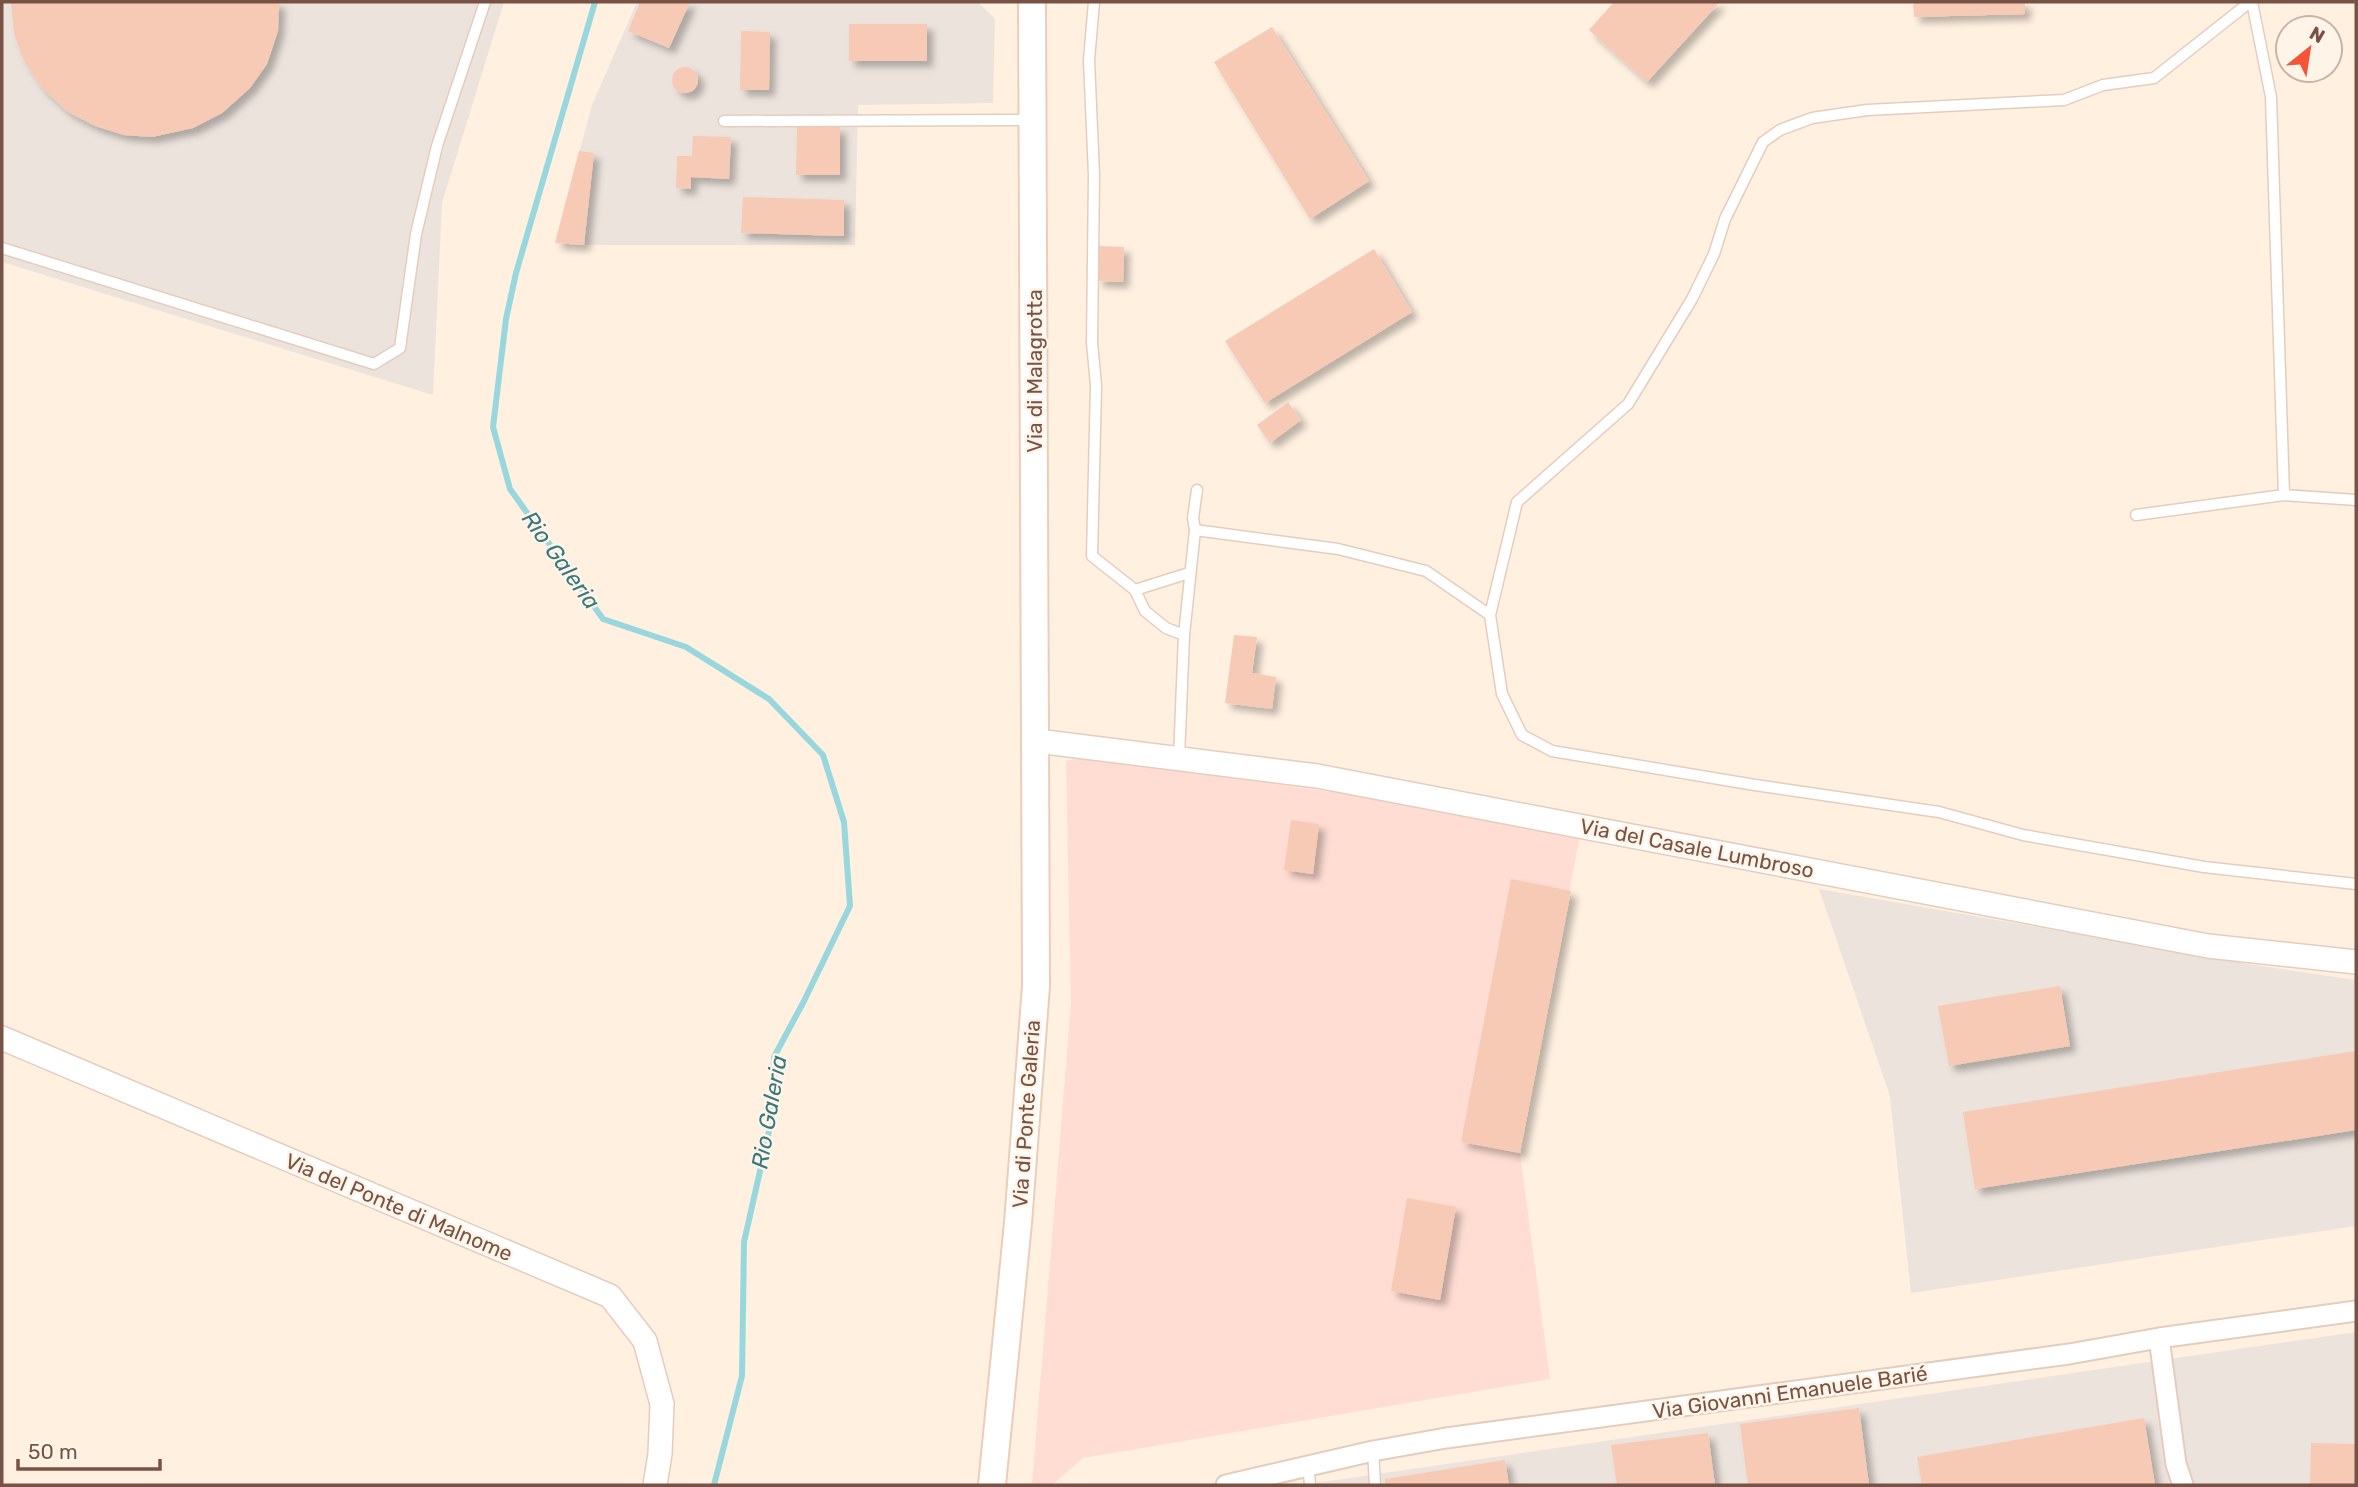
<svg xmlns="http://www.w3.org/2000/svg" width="2358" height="1487" font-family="Rubik,sans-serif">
  <defs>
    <filter id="shadow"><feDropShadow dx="6" dy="6" stdDeviation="3.5" flood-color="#0004"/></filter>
  </defs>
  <rect width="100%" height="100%" fill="#fff0e0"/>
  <path fill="#ffddd3" d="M1084,757L1367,797L1580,835L1520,1153L1550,1379L1083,1458L1052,1485H1032L1071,1003L1066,761Z"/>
  <path fill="#ece3dc" d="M2,2H504L442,203L433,395L2,262Z
    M637,2H978L995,19L993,103L858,105L855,245H584L555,243L592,105Z
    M1819,889L2248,964L2356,980V1226L1911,1293L1890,1096Z
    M2356,1332V1485H1302Z"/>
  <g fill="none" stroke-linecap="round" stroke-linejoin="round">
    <path stroke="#98d7dd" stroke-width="6" d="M595,2L516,273L506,319L493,427L510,489L603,619L686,647L769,699L823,755L844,822L850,906L804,1001L774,1057L772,1118L744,1242L742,1376L714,1485"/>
  </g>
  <path fill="#f7cab5" filter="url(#shadow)" d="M11,2H279L278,31L267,64L250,88L222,113L193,128L152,137L124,135L95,126L68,112L41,87L23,59L14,34Z
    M640,2H690L669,48L628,31Z
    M1614,2H1720L1647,82L1589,30Z
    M1913,2H2025V14L1914,17Z
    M849,24H927V61H849Z
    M1272,27L1369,181L1310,219L1214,62Z
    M741,31L770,32L769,90H740Z
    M672 80a13 13 0 1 1 26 0a13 13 0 1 1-26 0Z
    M797,127H840V175H796Z
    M693,136L731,137L729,179L691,177V189L676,188L677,156H692Z
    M579,151L594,153L584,245L555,243Z
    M743,197L844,200V236L741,233Z
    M1098,246L1124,247L1123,282L1097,281Z
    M1374,249L1412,312L1265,403L1225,341Z
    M1288,402L1301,420L1270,443L1257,425Z
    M1234,635L1257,637L1252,673L1276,677L1272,709L1225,703Z
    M1291,820L1319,824L1313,874L1284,870Z
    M1511,879L1571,891L1520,1153L1461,1142Z
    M2060,986L2070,1046L1949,1066L1938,1006Z
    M2356,1051V1130L1975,1189L1963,1112Z
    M1407,1198L1456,1207L1440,1300L1391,1291Z
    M1859,1408L1869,1485H1748L1740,1424Z
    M2144,1418L2155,1485H1922L1917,1457Z
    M1708,1433L1715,1485H1617L1611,1445Z
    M2311,1443L2356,1444V1485H2310Z
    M1505,1460L1509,1485H1386L1385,1479Z"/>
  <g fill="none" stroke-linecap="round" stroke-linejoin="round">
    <defs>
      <path id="service" d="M1094,2L1089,60L1094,175L1092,343L1096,385L1092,556L1135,590L1145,611L1166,628L1184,635
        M2250,2L2154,78L2103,85L2064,100L1867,110L1812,118L1780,130L1763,142L1725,219L1714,254L1692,299L1628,404L1517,502L1490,615L1502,694L1522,735L1552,751L1755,785L1939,812L2023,835L2204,867L2356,884
        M2252,2L2271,97L2284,495
        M724,121L1031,120
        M2,248L374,364L400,348L416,234L437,146L485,2
        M2136,515L2284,495L2356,500
        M1195,530L1338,549L1426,571L1490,615
        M1135,590L1189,573
        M1179,758L1184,635L1195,530L1193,518L1197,490
        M1373,1451L1375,1485
        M1308,1465L1310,1485"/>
      <path id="minor" d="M2159,1338L2176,1464L2183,1485
        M1226,1485L1373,1451L1446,1438L2069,1354L2159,1338L2356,1311"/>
      <path id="tertiary" d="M1037,741L1317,776L2208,946L2356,962
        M2,1038L610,1296L645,1341L662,1404L660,1454L655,1485"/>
      <path id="secondary" d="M992,1485L1018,1223L1036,986L1032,2"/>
    </defs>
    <use href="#service" stroke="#e5cdbe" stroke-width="13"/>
    <use href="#minor" stroke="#e5cdbe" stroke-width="23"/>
    <use href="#tertiary" stroke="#e5cdbe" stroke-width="26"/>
    <use href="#secondary" stroke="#ebcdba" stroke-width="30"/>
    <use href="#service" stroke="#fff" stroke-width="10"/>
    <use href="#minor" stroke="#fff" stroke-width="19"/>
    <use href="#tertiary" stroke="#fff" stroke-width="23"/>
    <use href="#secondary" stroke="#fff" stroke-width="26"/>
  </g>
  <g text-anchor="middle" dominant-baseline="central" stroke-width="5" stroke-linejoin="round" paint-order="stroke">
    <g font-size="21" fill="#785345" stroke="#fff4e8">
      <text transform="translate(1034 371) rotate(-90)">Via di Malagrotta</text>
      <text transform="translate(1697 848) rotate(11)">Via del Casale Lumbroso</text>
      <text transform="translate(1026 1114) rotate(-86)">Via di Ponte Galeria</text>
      <text transform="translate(399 1207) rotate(23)">Via del Ponte di Malnome</text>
      <text transform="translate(1790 1392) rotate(-8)">Via Giovanni Emanuele Barié</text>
    </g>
    <g font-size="23" font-style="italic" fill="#37787f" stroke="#fff4e8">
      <text transform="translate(561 560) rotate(54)">Rio Galeria</text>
      <text transform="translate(769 1112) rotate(-80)">Rio Galeria</text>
    </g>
  </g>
  <rect width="2358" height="1487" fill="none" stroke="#785345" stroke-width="7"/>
  <g transform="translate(2309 49) rotate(30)"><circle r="33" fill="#fff4e8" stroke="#c9b4a7" stroke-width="2"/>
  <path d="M0-5L12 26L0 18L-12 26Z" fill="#f55438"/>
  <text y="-10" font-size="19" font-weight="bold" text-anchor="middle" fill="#785345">N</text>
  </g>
  <path d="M18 1459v10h142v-10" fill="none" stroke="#785345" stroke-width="3.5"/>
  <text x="28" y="1459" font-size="21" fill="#785345" stroke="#fff4e8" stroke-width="5" paint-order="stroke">50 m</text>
</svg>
